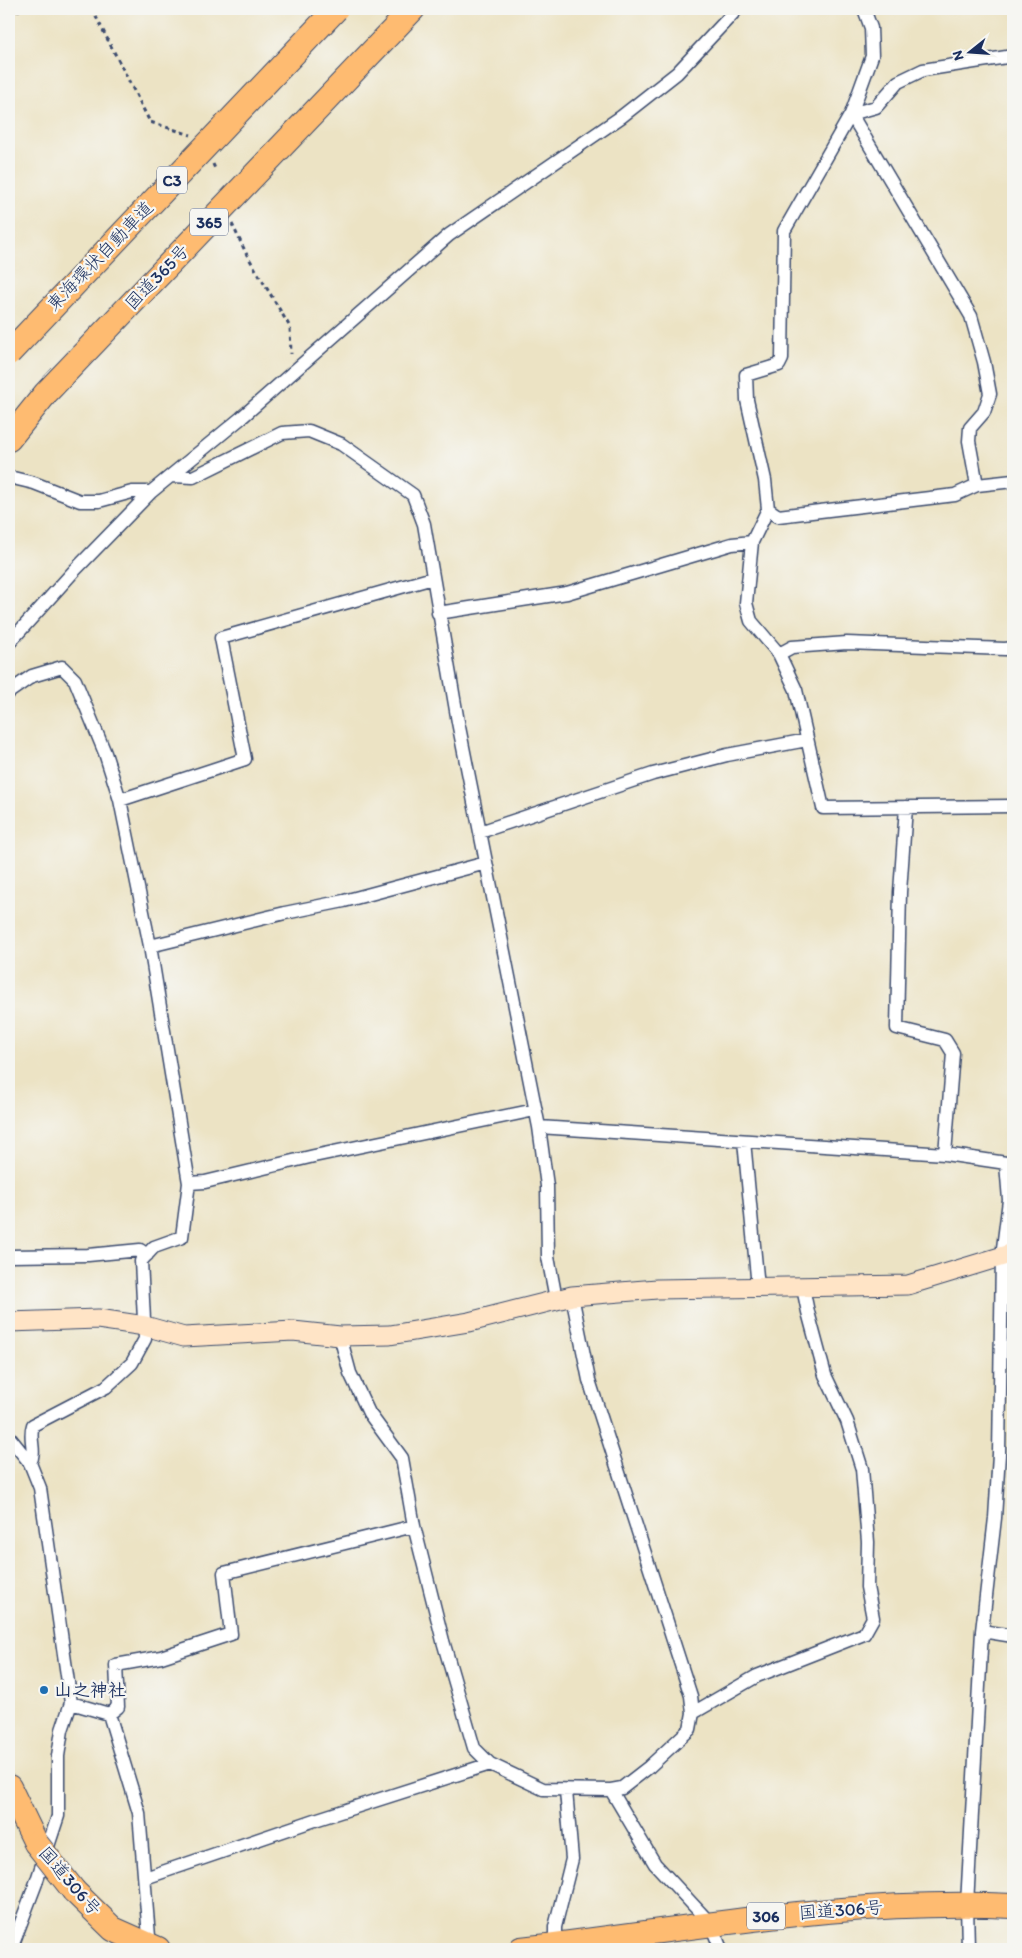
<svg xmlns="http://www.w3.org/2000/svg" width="1022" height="1958" font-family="Itim,'Klee One',sans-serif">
  <rect width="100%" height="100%" fill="#f6f6f2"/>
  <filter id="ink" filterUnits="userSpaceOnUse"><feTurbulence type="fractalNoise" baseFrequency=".02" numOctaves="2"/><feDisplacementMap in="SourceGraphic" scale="10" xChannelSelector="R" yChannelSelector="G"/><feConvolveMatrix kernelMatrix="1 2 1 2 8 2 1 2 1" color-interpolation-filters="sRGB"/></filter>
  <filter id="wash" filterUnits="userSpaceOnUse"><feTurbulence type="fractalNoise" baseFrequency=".0096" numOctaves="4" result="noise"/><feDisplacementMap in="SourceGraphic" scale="20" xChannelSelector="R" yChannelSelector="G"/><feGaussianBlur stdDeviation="1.12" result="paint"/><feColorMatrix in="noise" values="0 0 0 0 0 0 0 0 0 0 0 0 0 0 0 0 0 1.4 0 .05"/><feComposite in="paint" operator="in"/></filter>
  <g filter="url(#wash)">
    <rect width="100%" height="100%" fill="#ece3c4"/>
  </g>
  <g filter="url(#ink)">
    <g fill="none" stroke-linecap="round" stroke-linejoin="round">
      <defs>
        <path id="street" d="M864,9L871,28L872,56L851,114L784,231L782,359L779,365L746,375L747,400L765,480L768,509L752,542L746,603L751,621L779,654L796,690L823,808L1013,806
          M851,114L971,316L984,362L990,394L984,412L970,428L969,441L977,485
          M851,114L876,107L898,82L923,70L1013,56
          M172,476L193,477L282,433L309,431L341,444L413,495L424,524L458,722L539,1127L547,1186L548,1257L556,1299
          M9,477L34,483L80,501H99L132,492H151
          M768,509L778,516L955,495L977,485L1013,481
          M438,613L567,593L732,544L752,542
          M9,643L74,571L151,492L241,418L449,235L621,117L677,73L737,9
          M779,654L792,647L847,643L1005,649L1013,648
          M9,692L32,676L62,667L75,680L105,753L120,800L150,946L189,1183L182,1237L154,1247L141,1261L145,1339L132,1363L106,1387L33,1425C28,1439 37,1450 30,1463
          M120,800L245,759L221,638L433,578
          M906,807L900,892L897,1028L945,1040L953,1053L945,1154
          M480,832L653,774L727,755L807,740
          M150,946L285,913L344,901L486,863
          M539,1127L945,1154L1013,1164
          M744,1141L758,1287
          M189,1183L205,1182L314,1156L535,1110
          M9,1256L88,1255L140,1250L147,1255
          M340,1336L350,1373L369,1413L402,1458L414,1526L443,1641L474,1748L490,1764L543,1789L611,1790L622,1788L649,1767L690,1729L693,1713L691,1696L589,1380L572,1296
          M9,1437L30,1463L40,1488L71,1703L62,1730L58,1756V1816L36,1883L11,1949
          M982,1631L1013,1636
          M71,1703L109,1714L139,1813L150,1949
          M693,1713L757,1676L864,1634L873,1618L867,1587L868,1542L862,1469L847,1421L825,1375L808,1312L803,1288
          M109,1714L118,1707L116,1665L161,1657L231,1634L224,1573L414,1526
          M611,1790L655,1864L710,1923L721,1949
          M145,1878L318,1819L490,1764
          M555,1945V1927L572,1859L566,1791
          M968,1949L967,1904L982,1631L995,1518L999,1454L1002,1256L1009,1200L1006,1164"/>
        <path id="secondary" d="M9,1322L98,1319L145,1326L184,1337L293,1331L340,1336L390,1335L469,1322L572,1296L657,1289L908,1285L1013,1253"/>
        <path id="highway" d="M9,439L46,393L413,9
          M9,1787L36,1843
          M74,1891L113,1929L158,1949
          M521,1949C685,1930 847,1898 1013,1906"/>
      </defs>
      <use href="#street" stroke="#3a4a6d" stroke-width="15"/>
      <use href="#secondary" stroke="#3a4a6d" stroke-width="21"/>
      <use href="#highway" stroke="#3a4a6d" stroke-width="26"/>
      <path stroke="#3a4a6d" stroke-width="3" stroke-dasharray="4 4" stroke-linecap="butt" d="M92,9L150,122L191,135
        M9,15L21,9
        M213,164L216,171
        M232,224L247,255L290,327L291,354"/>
      <use href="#street" stroke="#fff" stroke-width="12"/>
      <use href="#secondary" stroke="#ffe4c6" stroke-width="19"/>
      <use href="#highway" stroke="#febb71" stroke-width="24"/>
      <defs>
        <path id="highway-bridge" d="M9,353L336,9
          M36,1843L74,1891"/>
      </defs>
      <use href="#highway-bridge" stroke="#3a4a6d" stroke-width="26" stroke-linecap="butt"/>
      <use href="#highway-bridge" stroke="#febb71" stroke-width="24"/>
    </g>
  </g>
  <circle fill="#1f6fb2" stroke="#f6f6f2" stroke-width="2" cx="44" cy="1690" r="5"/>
  <g text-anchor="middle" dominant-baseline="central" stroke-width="4.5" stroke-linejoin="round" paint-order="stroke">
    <g fill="#f6f6f2" stroke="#5d6b8a" stroke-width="1">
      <rect x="157" y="166.5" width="30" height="27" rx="4"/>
      <rect x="190" y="208.5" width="38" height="27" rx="4"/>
      <rect x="747" y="1902.5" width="38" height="27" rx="4"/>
    </g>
    <g font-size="16" font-weight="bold" fill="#1b2f5e">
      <text x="172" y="180">C3</text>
      <text x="209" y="222">365</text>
      <text x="766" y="1916">306</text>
    </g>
    <g font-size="18" fill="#1b2f5e" stroke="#f6f6f2">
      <text transform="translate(100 256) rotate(-46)">東海環状自動車道</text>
      <text transform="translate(157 277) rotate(-46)">国道365号</text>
      <text transform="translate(70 1881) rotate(49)">国道306号</text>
      <text transform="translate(841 1910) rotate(-4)">国道306号</text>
    </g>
    <g font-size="18" font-weight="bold" fill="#1b2f5e" stroke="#f6f6f2" text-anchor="start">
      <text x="54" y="1690">山之神社</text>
    </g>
  </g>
  <rect width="1022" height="1958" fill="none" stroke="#f6f6f2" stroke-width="30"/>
  <g transform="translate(970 52) rotate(253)" stroke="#f6f6f2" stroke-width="4" paint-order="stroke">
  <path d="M0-4L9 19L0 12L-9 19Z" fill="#1b2f5e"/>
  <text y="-8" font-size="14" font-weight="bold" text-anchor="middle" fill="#1b2f5e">N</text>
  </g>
</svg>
